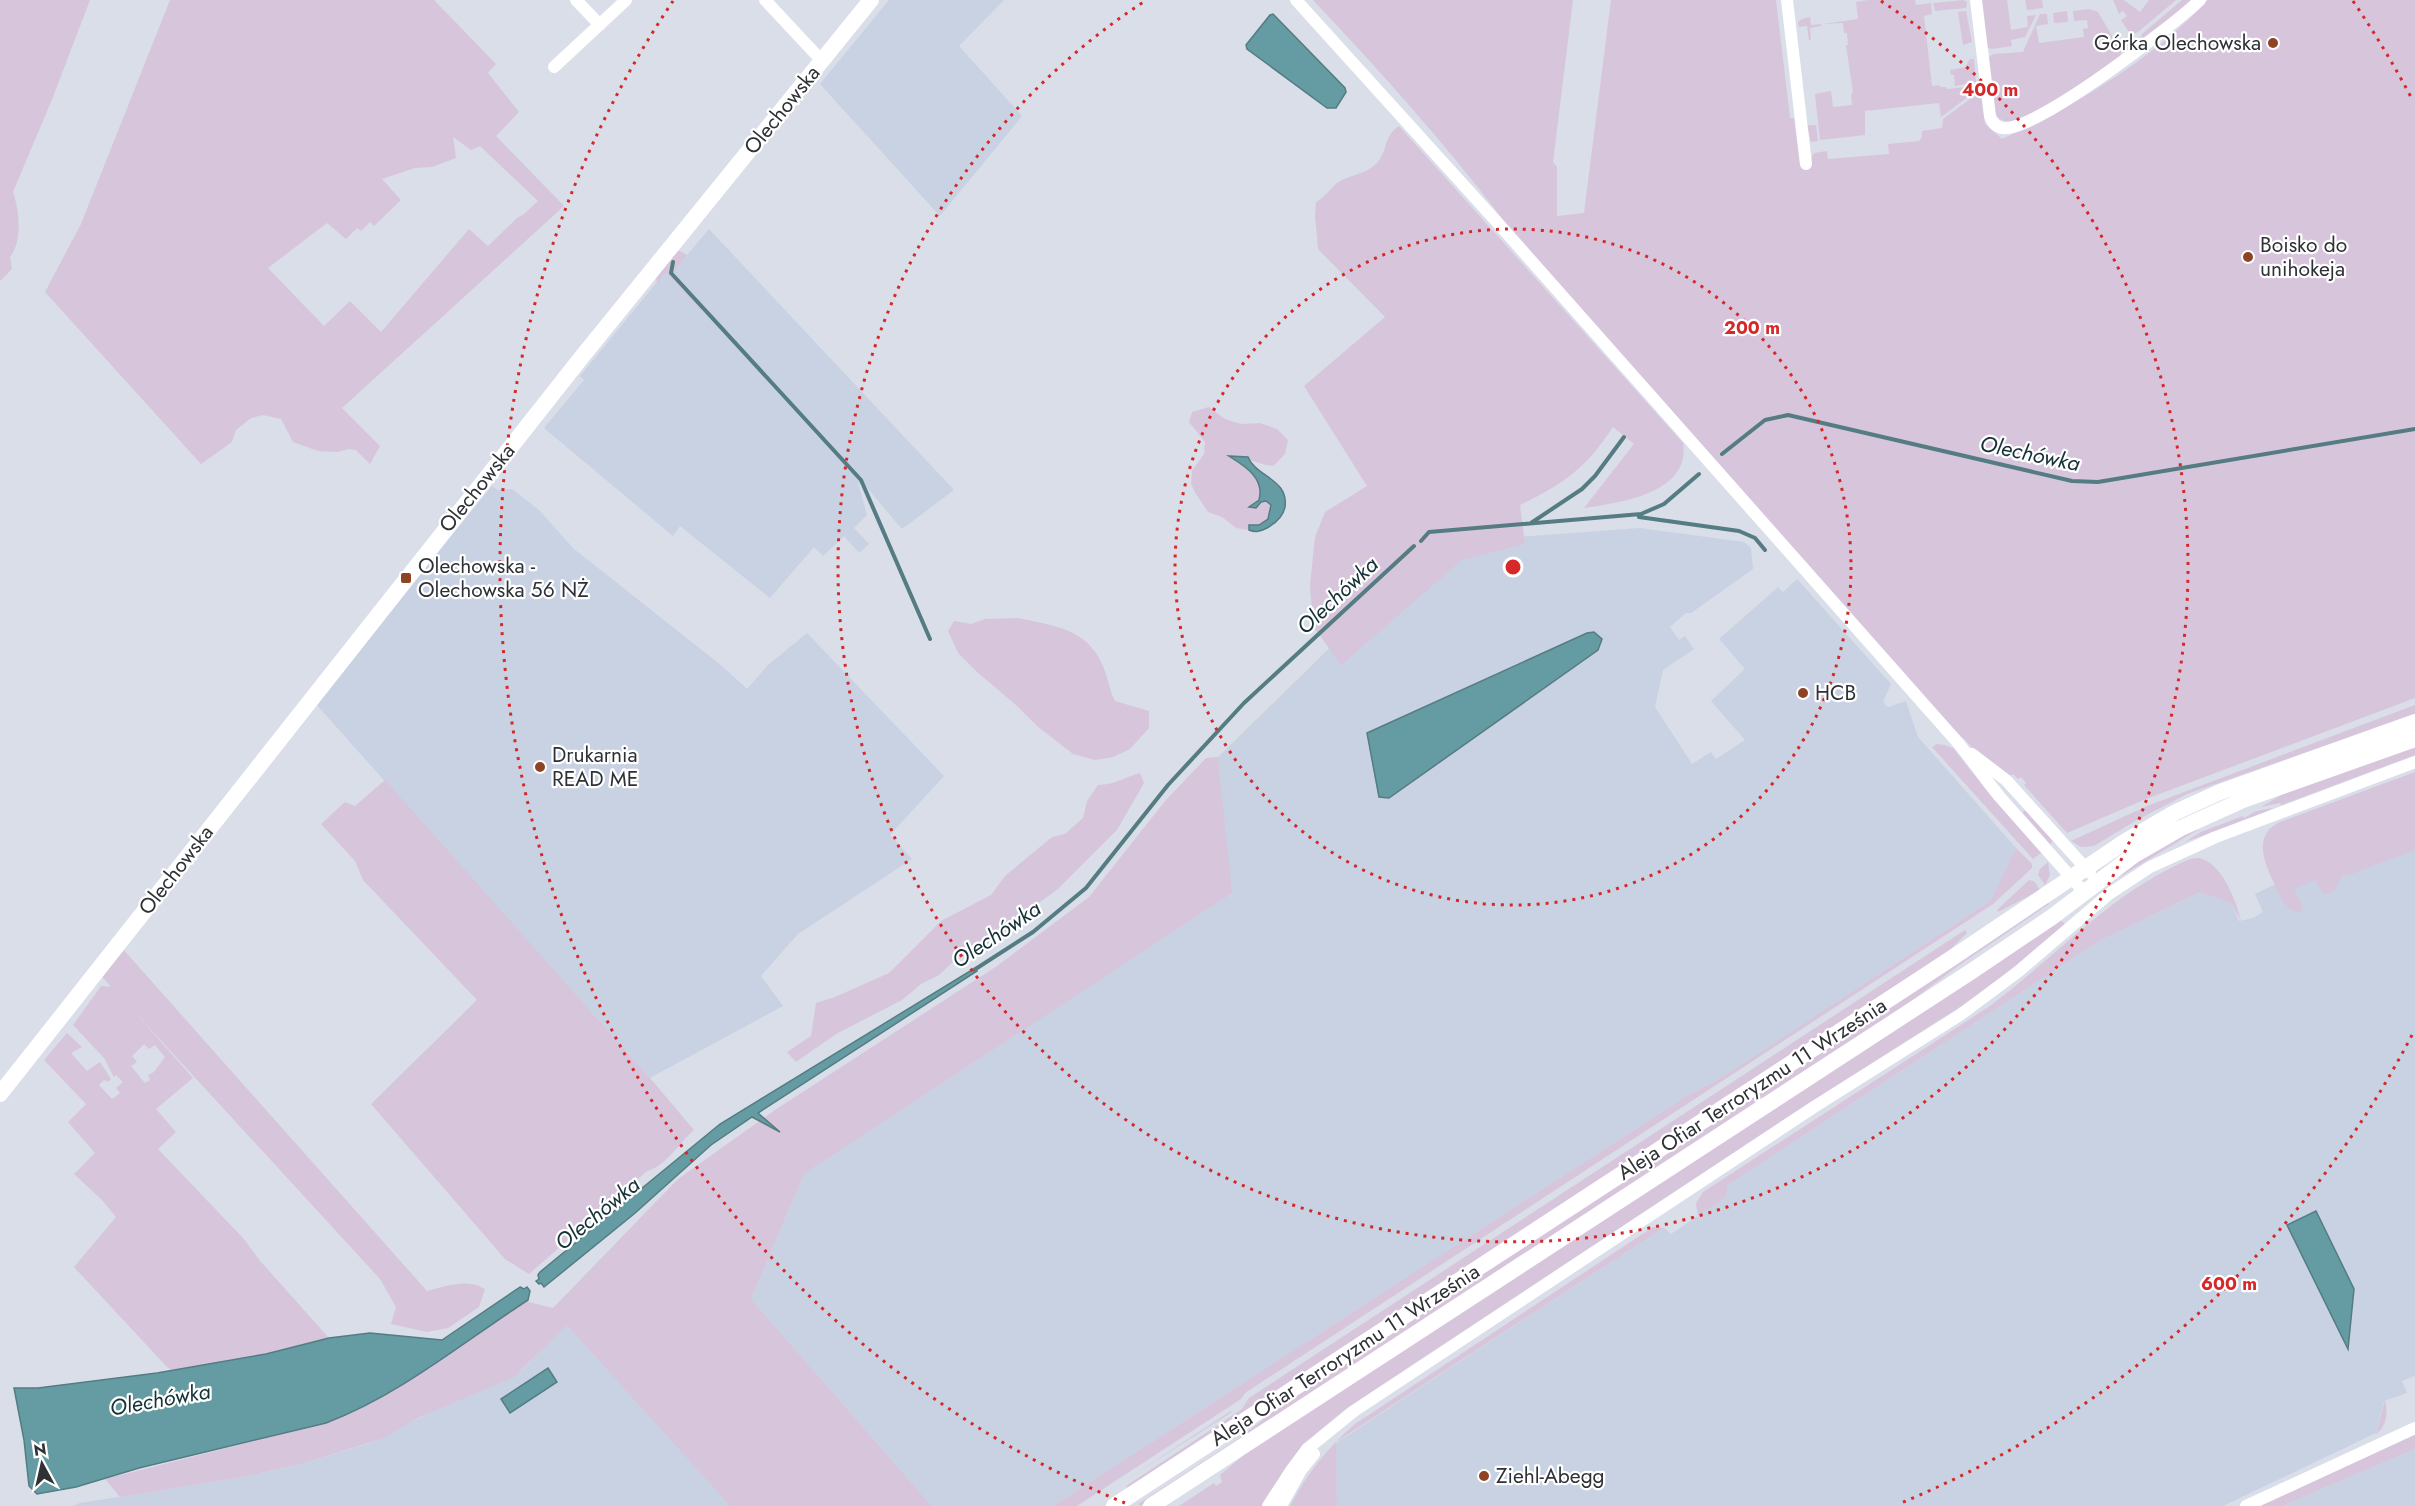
<svg xmlns="http://www.w3.org/2000/svg" width="2415" height="1506" font-family="Jost,sans-serif">
  <rect width="100%" height="100%" fill="#d9dee9"/>
  <path fill="#c8d2e2" d="M889,0H1004L959,46L1022,116L940,216L820,84Z
    M709,229L954,490L902,529L863,483L861,485L858,483L867,515L854,528L869,544L859,553L844,536L823,556L814,547L770,598L680,526L673,536L544,428L584,380L580,376L666,271L700,310L704,306L673,272Z
    M492,486L498,490L512,489L539,510L574,549L722,666L747,689L767,666L807,633L944,776L890,835L912,859L798,934L761,976L783,1006L650,1078L315,703Z
    M1640,528L1744,542L1751,548L1753,569L1691,613H1686L1670,627L1679,640L1685,636L1694,649L1663,670L1655,707L1692,764L1711,752L1716,759L1745,740L1711,701L1745,669L1719,639L1778,587L1783,592L1797,579L1891,684L1883,702L1888,707L1906,701L1918,737L2016,848L1990,901L1719,1079L1688,1095L1053,1506H932L751,1299L804,1174L1231,893L1218,757L1437,543Z
    M2415,796V1376L2402,1381L2407,1393L2384,1401L2376,1433L2223,1506H1337L1336,1443L1662,1229L1671,1234L1726,1197L1728,1185L2099,941L2200,892L2231,903L2239,921L2253,918L2263,912L2255,894L2278,883Z
    M567,1324L730,1506H72L80,1503L238,1478L301,1464L373,1442L433,1411L504,1381L522,1370Z
    M2415,1449V1506H2282L2291,1502Z"/>
  <path fill="#d7c5dc" fill-rule="evenodd" d="M0,0H90L53,97L13,192C19,209 23,241 10,257L12,269L0,281Z
    M170,0H434L496,64L488,73L519,112L496,136L564,206L342,408L380,446L370,464L356,450L349,449L337,452L318,451L293,442L281,419L263,415L251,418L236,430L232,442L201,464L45,292L81,224ZM453,137L471,150L480,146L538,201L524,214L517,218L488,246L469,229L381,332L350,301L324,326L268,268L327,223L346,239L357,228L361,231L370,222L374,226L401,200L382,179L415,168L432,167L456,158Z
    M1313,0H1573L1553,162L1557,167V216L1584,213L1611,0H1776L1790,118H1794L1800,165L1811,159L1814,153L1827,151L1828,159L1889,154L1888,144L1919,141L1922,137V131L1942,128L1943,119L1978,93L1981,95L1985,124L2002,139C2076,105 2152,60 2208,0H2415V698L2146,799L2067,833L2024,785L2026,783L2021,777L2018,779L2013,774L2010,776L1977,752L1955,730L1504,221C1445,143 1380,71 1313,0Z
    M1868,0H1915L1916,5L1931,3L1932,14L1924,16L1932,86L1939,85L1940,87H1946L1947,89L1977,86V90L1941,117L1939,103L1865,111V135L1820,140L1815,94L1831,91L1833,107L1852,105L1851,94L1853,93L1846,45H1848L1847,33H1844L1843,23L1823,24L1858,19L1856,2Z
    M1963,0L1967,2L1966,8L1935,11L1933,3Z
    M1981,0H2007L2011,30L2028,27L2027,16L2036,15L2025,37L2011,40L2012,46L1992,49L1986,47Z
    M2025,0H2042L2043,8L2027,10Z
    M2113,0H2124L2140,12L2149,0H2176L2138,32L2133,34L2129,32L2121,20L2127,16L2123,11L2119,14Z
    M2182,0H2191L2177,13L2141,39L2142,34Z
    M2090,9L2098,12L2115,41L2118,40L2122,47L2120,57C2103,72 2032,117 2011,121C2004,122 1998,119 1994,114L1988,58L1993,54L2023,52L2040,14H2047L2048,24L2036,26L2039,43L2084,37L2083,29L2088,28L2087,20L2074,21L2073,11Z
    M1966,11L1972,42L1963,45L1958,12Z
    M2067,11L2068,22L2054,23L2053,13Z
    M1810,17L1811,25L1821,24V26L1810,28L1811,39L1809,41L1807,26L1799,27L1798,22L1802,19Z
    M1970,59H1974L1976,82L1955,86L1954,75H1951L1950,70L1965,67Z
    M1807,125H1816L1818,141L1811,142Z
    M1399,126L1683,443C1691,493 1620,503 1584,508L1634,444L1613,427C1585,469 1565,483 1520,505L1525,544L1462,560L1341,665L1313,626L1310,585L1315,537L1325,512L1367,486L1304,386L1385,317L1318,249L1315,215L1316,202C1325,197 1330,189 1337,183C1348,175 1364,175 1375,165C1389,152 1382,137 1399,126Z
    M673,252L680,251L687,255L673,273L704,307L700,310L666,272L657,283L656,278Z
    M1209,407L1225,419L1241,424L1260,423L1277,429L1288,440L1285,454L1273,466C1256,464 1248,456 1230,457C1245,468 1265,478 1259,500L1249,507L1259,506L1261,502L1266,501L1271,505L1268,519L1259,525H1249V530L1236,528L1222,517L1208,512L1196,494L1191,484L1192,471L1204,454L1205,442L1189,422L1192,412Z
    M1018,618C1054,626 1087,628 1103,666C1108,678 1109,689 1115,701L1149,711V728L1130,749L1113,757L1095,760L1073,754L1037,726L1017,706L976,671L958,653L948,631L954,621L971,624L985,619Z
    M2415,705V714L2187,794L2137,820L2094,846L2081,847L2071,841L2147,806Z
    M1937,744L1945,745L1954,749L1986,790L2041,853L2033,859L1932,747Z
    M2415,747V755L2281,805L2280,803L2261,807L2285,793Z
    M1218,757L1232,893L804,1174L751,1299L932,1506H730L567,1325L514,1377L420,1417L384,1438L301,1464L238,1478L120,1497L105,1479L326,1423C398,1396 462,1346 525,1301L553,1308L678,1179L775,1110L997,966L1089,897L1166,800L1206,758Z
    M2415,772V850L2346,876L2343,874L2335,890L2323,895L2316,880L2294,889L2303,907L2301,912C2283,911 2279,893 2272,879C2263,859 2254,834 2280,822Z
    M1140,773L1144,783L1117,830L1058,889L1033,907L1014,927L997,939L953,962L939,975L921,984L902,1000L836,1034L796,1062L787,1052L811,1036L816,1003L835,997L889,973L941,921L991,895L1005,876L1052,837L1065,834L1083,818L1087,801L1098,785C1118,784 1122,778 1140,773Z
    M385,780L650,1078L694,1130C679,1143 665,1167 647,1171L529,1274L505,1259L371,1104L477,1000L363,880L355,861L321,824L345,802L355,806Z
    M2273,808L2263,813L2185,842L2201,832L2243,816L2244,818L2256,811Z
    M2025,810L2053,841L2050,844L2023,813Z
    M2195,829H2199L2118,878L2126,869Z
    M2016,848L2032,864V868L1993,904L1245,1393L1241,1399L1077,1506H1053L1688,1095L1719,1079L1990,901Z
    M2199,858C2222,863 2236,900 2241,921L2231,903L2200,892L2099,941L1728,1185L1726,1197L1698,1216L1696,1203L1703,1192L1990,1006C2049,962 2099,906 2165,871C2176,866 2187,858 2199,858Z
    M2048,862L2050,875L2045,885L2038,875L2040,869Z
    M2029,880L2034,881L2040,890L1998,912L1997,910Z
    M2047,901L2049,904L1958,966L1907,1004L1140,1506L1138,1504L1238,1439L1288,1400Z
    M2060,920L2065,924L1998,980L1963,1005L1795,1112L1344,1410L1318,1432L1264,1506H1179L1214,1483L1216,1486L1222,1482L1220,1475L1245,1454Z
    M1965,930L1967,933L1950,950L1128,1488L1126,1486L1242,1409L1249,1398Z
    M122,948L427,1291C446,1286 468,1278 485,1289L479,1307L448,1328L427,1332L391,1324L396,1307L380,1279L131,1008L193,1078L156,1109L176,1132L158,1149L243,1238L261,1262L329,1338L266,1354L171,1370L166,1366L74,1267L116,1217L102,1200L74,1174L95,1153L68,1122L86,1104L44,1060L67,1033L82,1047L71,1053L87,1071L100,1062L111,1079L108,1082L104,1080L99,1085L112,1099L120,1093L116,1088L123,1082L116,1075L114,1077L104,1058L73,1025L101,986L111,987L100,974ZM144,1044L149,1049L155,1045L165,1057L154,1072L148,1075L150,1080L145,1083L131,1066L137,1062L132,1056Z
    M1653,1227L1664,1228L1671,1234L1662,1229L1336,1442L1337,1506H1290C1307,1474 1327,1448 1355,1424Z
    M2385,1400C2388,1413 2387,1426 2376,1434Z
    M1231,1411L1232,1412L1124,1481Z
    M2415,1435V1449L2282,1506H2259Z"/>
  <path fill="#659ca3" stroke="#547c82" stroke-width="1.5" d="M1273,14L1345,88L1346,92L1336,108H1327L1247,49L1246,45L1270,15Z
    M1229,456L1248,457C1256,477 1289,479 1285,507C1283,517 1276,523 1267,528C1261,531 1256,533 1249,530V525H1259L1268,519L1271,505L1266,501L1261,502L1256,508L1249,507L1259,500C1265,478 1245,466 1229,456Z
    M1594,632L1602,639L1598,650L1389,798L1379,797L1367,733L1587,633Z
    M975,968L977,971L758,1113L780,1132L752,1117L711,1145L634,1214L544,1287L541,1283L539,1284L536,1281L539,1279L538,1275L540,1272L720,1124Z
    M2316,1211L2354,1289L2348,1349L2287,1225Z
    M520,1287L524,1289L527,1287L530,1291L528,1300C462,1343 400,1395 326,1423L139,1468L76,1487L37,1494L29,1486L24,1440L14,1388H38L157,1373L266,1354L329,1338L370,1333L442,1340Z
    M548,1368L557,1382L510,1413L501,1399Z"/>
  <g fill="none" stroke-linecap="round" stroke-linejoin="round">
    <path stroke="#547c82" stroke-width="4" d="M673,262L671,273L861,480L930,639
      M1722,454L1765,420L1788,415L2072,481L2098,482L2415,429
      M1639,517L1739,531L1755,538L1765,550
      M1531,523L1582,489L1595,476L1624,437
      M1421,541L1429,532L1641,514L1664,504L1699,474
      M974,970L1033,932L1086,888L1168,785L1244,703L1414,546"/>
    <path stroke="#fff" stroke-width="12" d="M576,0L600,25
      M765,0L822,61
      M1296,0L1496,221L1959,744L1999,796L2084,892
      M1787,0L1806,164
      M1976,0L1990,116C1992,122 1996,127 2003,128C2034,133 2174,25 2200,0
      M554,67L626,0
      M1972,754L2006,780L2090,873
      M1268,1506L1292,1469L1307,1449L1354,1411L1814,1107L1960,1015L2019,971L2109,894L2150,867L2216,837L2415,762
      M1281,1506L1301,1470L1314,1454
      M2246,1506L2415,1428"/>
    <path stroke="#fff" stroke-width="16" d="M0,1094L581,358L871,0
      M1114,1506L1952,958L2126,841L2176,812L2220,792L2415,722
      M1151,1506L1972,971L2052,917L2134,855L2179,829L2243,800L2415,739"/>
  </g>
  <g fill="none" stroke="#d62828" stroke-width="3" stroke-dasharray="3 6">
    <circle cx="1513" cy="567" r="338"/>
    <path d="M1881 1A675 675 0 1 1 1145 1"/>
    <path d="M2412 1035A1013 1013 0 0 1 1901 1503M1125 1503A1013 1013 0 0 1 673 1M2353 1A1013 1013 0 0 1 2412 99"/>
  </g>
  <g fill="#8c4424" stroke="#fff" stroke-width="2">
    <circle cx="2273" cy="43" r="6"/>
    <circle cx="2248" cy="257" r="6"/>
    <rect x="400" y="572" width="12" height="12" rx="3"/>
    <circle cx="1803" cy="693" r="6"/>
    <circle cx="540" cy="767" r="6"/>
    <circle cx="1484" cy="1476" r="6"/>
  </g>
  <g text-anchor="middle" dominant-baseline="central" stroke-width="4.5" stroke-linejoin="round" paint-order="stroke">
    <g font-size="21" fill="#2e3135" stroke="#fff" text-anchor="start">
      <text x="2261" y="43" text-anchor="end">Górka Olechowska</text>
      <text x="2260" y="245">Boisko do<tspan x="2260" dy="24">unihokeja</tspan></text>
      <text x="418" y="566">Olechowska -<tspan x="418" dy="24">Olechowska 56 NŻ</tspan></text>
      <text x="1815" y="693">HCB</text>
      <text x="552" y="755">Drukarnia<tspan x="552" dy="24">READ ME</tspan></text>
      <text x="1496" y="1476">Ziehl-Abegg</text>
    </g>
    <g font-size="21" fill="#2e3135" stroke="#fff">
      <text transform="translate(782 110) rotate(-51)">Olechowska</text>
      <text transform="translate(477 488) rotate(-51)">Olechowska</text>
      <text transform="translate(176 870) rotate(-52)">Olechowska</text>
      <text transform="translate(1752 1089) rotate(-33)">Aleja Ofiar Terroryzmu 11 Września</text>
      <text transform="translate(1345 1355) rotate(-33)">Aleja Ofiar Terroryzmu 11 Września</text>
    </g>
    <g font-size="22" font-style="italic" fill="#153236" stroke="#fff">
      <text transform="translate(2030 453) rotate(12)">Olechówka</text>
      <text transform="translate(1337 595) rotate(-43)">Olechówka</text>
      <text transform="translate(996 934) rotate(-34)">Olechówka</text>
      <text transform="translate(597 1213) rotate(-39)">Olechówka</text>
      <text transform="translate(160 1399) rotate(-10)">Olechówka</text>
    </g>
  </g>
  <circle cx="1513" cy="567" r="9" fill="#d62828" stroke="#fff" stroke-width="3"/>
  <g font-size="18" text-anchor="middle" font-weight="bold" fill="#d62828" stroke="#fff" stroke-width="4.5" stroke-linejoin="round" paint-order="stroke">
    <text x="1990" y="96">400 m</text>
    <text x="1752" y="334">200 m</text>
    <text x="2229" y="1290">600 m</text>
  </g>
  <g transform="translate(42 1464) rotate(352)" stroke="#ffffff" stroke-width="4.5" paint-order="stroke">
  <path d="M0-4.5L10 22L0 15L-10 22Z" fill="#2e3135"/>
  <text y="-9" font-size="16" font-weight="bold" text-anchor="middle" fill="#2e3135">N</text>
  </g>
</svg>
